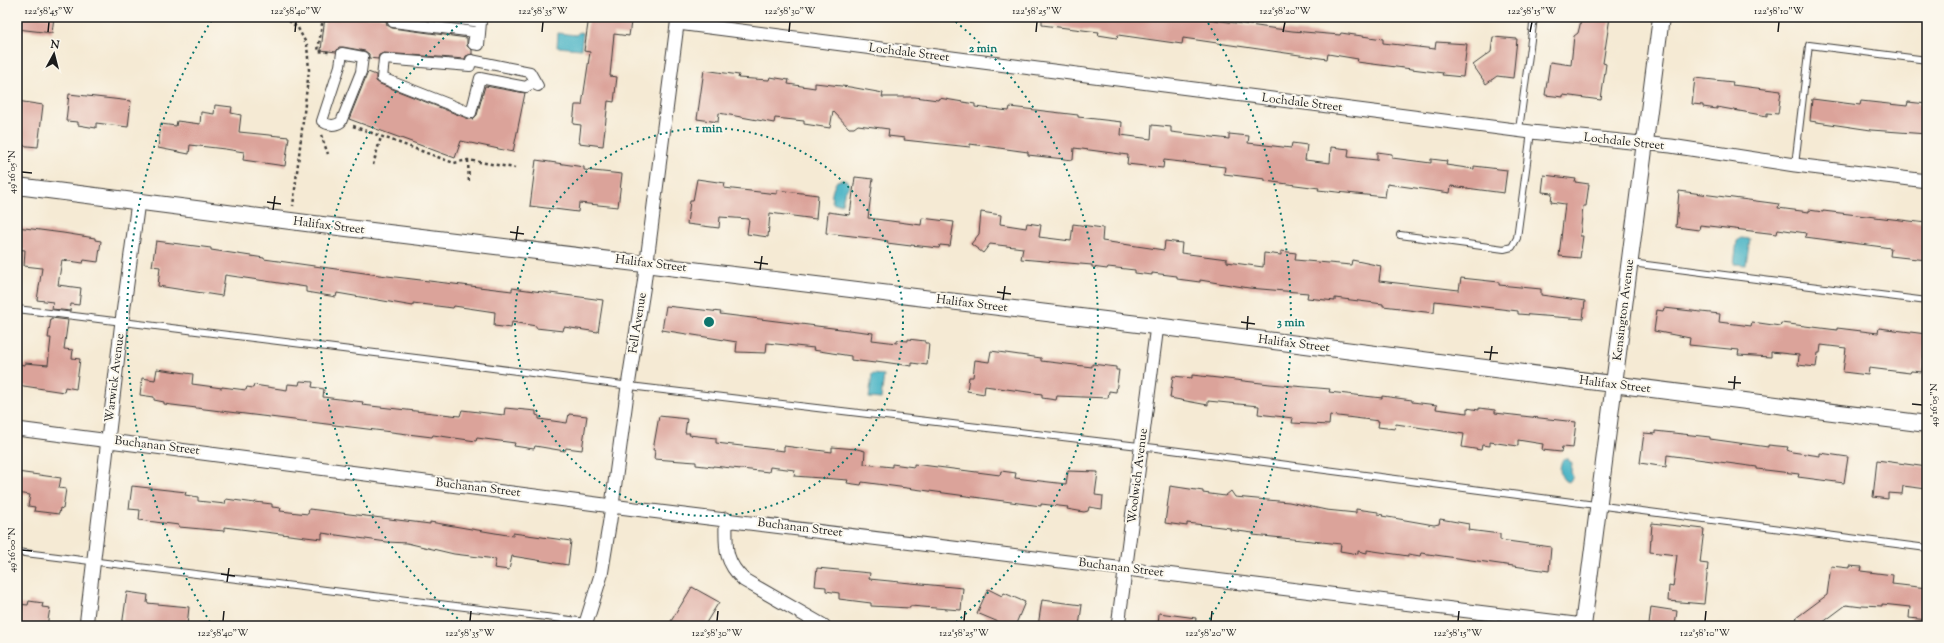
<svg xmlns="http://www.w3.org/2000/svg" width="1944" height="643" font-family="'Sorts Mill Goudy',serif">
  <rect width="100%" height="100%" fill="#fbf7ec"/>
  <filter id="ink" filterUnits="userSpaceOnUse"><feTurbulence type="fractalNoise" baseFrequency=".025" numOctaves="2"/><feDisplacementMap in="SourceGraphic" scale="8" xChannelSelector="R" yChannelSelector="G"/><feConvolveMatrix kernelMatrix="1 2 1 2 8 2 1 2 1" color-interpolation-filters="sRGB"/></filter>
  <filter id="wash" filterUnits="userSpaceOnUse"><feTurbulence type="fractalNoise" baseFrequency=".012" numOctaves="4" result="noise"/><feDisplacementMap in="SourceGraphic" scale="16" xChannelSelector="R" yChannelSelector="G"/><feGaussianBlur stdDeviation="0.9" result="paint"/><feColorMatrix in="noise" values="0 0 0 0 0 0 0 0 0 0 0 0 0 0 0 0 0 1.4 0 .05"/><feComposite in="paint" operator="in"/></filter>
  <g filter="url(#wash)">
    <rect width="100%" height="100%" fill="#f5ead4"/>
    <path fill="#47b3c5" stroke="#326870" d="M579,32L583,33L581,49L557,47L558,33L576,35Z
      M841,180H847L849,186L844,194L842,204H834C829,199 833,187 837,181Z
      M1741,238L1750,239L1746,265L1734,264L1737,241Z
      M872,374L884,375L881,399L869,398Z
      M1563,459H1568L1572,464L1571,472L1573,477L1569,482L1564,480C1559,474 1559,466 1563,459Z"/>
    <g id="blocks">
      <path fill="#dba39a" d="M17,17H54L52,33L17,29Z
        M325,17H385L387,25L392,28L467,38V46L472,50V54L466,56L465,59L384,53L379,55L378,59L369,58V54L365,51L343,47H339L336,52L321,50Z
        M589,17L631,22L629,36L614,34L610,76L617,77L614,102L608,101L603,146L579,143L581,125L573,124L575,105H582L590,52L584,51Z
        M1042,17H1193L1292,31L1340,35L1341,33L1383,39V43L1435,49L1436,42L1467,44L1463,77L1442,75L1443,73L1357,62L1358,59L1328,54L1327,59L1183,38L1182,44L1118,35L1117,38L1098,35L1099,32L1042,25Z
        M1582,17H1610L1603,63L1606,64L1601,100L1563,95V97L1545,95L1550,62L1571,65L1574,36L1578,33Z
        M1493,37L1517,39L1513,78L1497,76L1486,84L1473,65L1491,52Z
        M704,70L739,75L738,78L769,80L770,77L789,80L788,84L815,88V83L850,87L883,93L882,97H915L938,100L939,98L975,104V107L1009,111L1010,107L1078,115V117L1122,122L1121,135L1151,139L1152,125L1171,127V132L1229,139V134L1249,136L1248,143L1291,148L1292,143L1307,145L1305,160L1330,163L1331,147L1349,149L1348,157L1377,160V152L1392,154V158L1431,163V159L1447,161L1446,165L1474,169V166L1507,170L1504,193L1451,186L1450,193L1387,184L1385,197L1318,190L1319,188L1265,181V179L1224,174L1225,167L1164,160L1163,168L1127,164L1128,155L1074,148L1073,160L1028,155V152L970,144V147L904,140L905,138L888,136L889,129L858,125L854,128H849L833,111L830,128L804,124V121L775,118L774,123L719,113L718,122L697,119Z
        M368,72L376,75V81L380,84L469,119H473L477,115L485,86L525,93L513,152L461,141L455,158L349,119Z
        M1695,78L1733,82L1732,85L1781,91L1778,114L1767,113V116L1717,107V109L1703,107V105L1692,104Z
        M69,94L131,101L128,127L96,123V128L78,125V122L66,121Z
        M1812,99L1860,105L1861,101L1907,106L1908,102L1927,104V134L1871,130L1810,121Z
        M17,101L43,105L38,147L17,145Z
        M215,105L232,107L231,113L241,115L239,132L289,137L285,166L243,160L244,152L225,149L190,145L189,154L158,148L161,124L176,126L177,121L200,124L201,112L214,114Z
        M536,160L584,167V170L622,174L618,207L579,203L578,212L530,206Z
        M1544,175L1576,179L1575,182L1589,184L1586,206H1583L1580,236H1583L1580,258L1559,256L1565,204L1551,202L1552,193L1542,192Z
        M855,177L873,179L868,218L921,225L922,218L954,222L950,246L940,245L939,248L911,245V246L887,243L888,241L870,238L826,233L828,212L850,215Z
        M697,179L725,183L724,188L777,194V190L818,195L816,219L770,213L768,237L747,234L749,219L720,217L719,228L687,224L690,201H693Z
        M1679,191L1779,204L1778,208L1809,212V210L1823,212V211L1927,223V260L1890,256L1891,248L1805,237L1806,233L1778,229L1777,234L1700,225L1699,230L1676,227Z
        M981,212L1001,215L1000,224L1026,228L1027,223L1041,225L1039,237L1071,241L1073,224L1103,228L1102,241L1164,250L1165,241L1182,243L1181,253L1227,259V262L1263,267L1264,253L1281,255V251L1296,253L1295,260L1351,265L1352,260L1381,266L1379,281L1459,290L1461,278L1499,282V285L1541,289V295L1585,301L1583,319L1518,314V311L1435,301L1434,313L1400,309V308L1383,306V304L1335,298V301L1307,298L1308,293L1249,288L1200,280V282L1177,279V276L1152,273V275L1135,273V270L1108,267L1107,269L1092,267V265L1021,259L1023,248L990,244L983,253L971,244L979,234Z
        M17,227L63,233L95,238V240L101,241L98,262L84,260L83,263L62,260L58,285L81,288L79,305L71,304L70,311L52,309L53,302L37,300L42,268L24,266L25,250L17,249Z
        M156,241L211,248V250L264,258V259L379,275L512,291V288L603,300L598,332L564,327L563,331L536,328V326L512,322L511,328L494,326L495,312L454,306L453,308L413,303V306L337,293L336,297L306,292V287L225,275L222,296L158,286L160,267L152,266Z
        M666,306L721,312L720,314L873,333L872,340L897,343V340L908,341V339L925,341V343H929L927,365L912,363V366L876,361L875,363L851,360V356L813,350L814,348L767,343L766,353L736,352L737,342L662,330Z
        M1664,308L1720,314L1719,322L1751,326L1752,322L1780,326L1781,323L1837,330V328L1878,333L1879,328L1926,334L1922,372L1911,371L1910,373L1869,368L1868,375L1843,372L1846,348L1821,345L1820,353H1818L1816,367L1798,365L1799,355L1771,352V357L1738,355L1739,350L1689,345L1690,338L1654,331L1657,310L1663,311Z
        M51,318L68,320L64,349L73,350L72,358L80,359L76,389L65,387L64,392L17,385V364L25,365V363L48,365L51,338H48Z
        M991,351L1041,358V361L1092,367V364L1116,367V370H1119L1116,392L1109,391L1108,398L1057,396L1056,400L1042,398V394L985,386L984,394L967,391L969,377H973L975,360L989,362Z
        M157,369L193,374L192,384L222,388V387L246,390L247,387L253,388L254,385L287,390L288,384L299,385L300,381L313,382L312,387L324,389L323,397L363,402L362,405L460,416L462,410L504,415L505,408L536,411V415L539,416V419L567,423L569,414L587,416L582,450L566,448L565,451L535,446L534,449L514,446L515,443L477,438L476,441L433,435L432,437L164,404V402L154,400V397L140,395L142,378L155,380Z
        M1192,375L1270,384L1330,389L1329,392L1382,398V396L1412,400V402L1437,405L1436,409L1467,413V408L1479,410V408L1495,410V413L1576,422L1573,448L1562,447L1561,452L1542,450L1543,444L1518,440V446L1490,442V446L1482,445L1481,450L1462,447L1464,434L1396,424L1395,429L1378,427L1379,421L1330,415L1329,425L1292,423L1293,418L1258,414L1259,406L1208,401V405L1170,398L1173,376L1192,378Z
        M659,416L687,419L685,433H690L689,435L716,438V443L784,451V446L832,452V447L857,449L865,451L864,464L892,467V464L914,467V464L1000,475L1001,471L1016,473L1015,478L1066,484L1068,471L1098,472L1095,495L1103,496L1102,509L1089,507L1088,511L1084,512L1067,509L1068,507L1041,504V506L862,482L861,485L847,483L848,480L794,476L795,470L770,467L769,472L713,466V467L696,465V462L654,459L655,450H653Z
        M1655,431L1710,437V439L1768,447V445L1788,447L1787,450L1792,452L1820,456V453L1848,457L1844,483L1798,477L1799,474L1757,469V467L1667,455L1666,467L1640,463L1644,433L1655,434Z
        M1877,460L1927,467V489L1903,486L1902,494L1888,493V499L1873,497Z
        M17,472L61,478L59,488L66,489L63,509L60,508L59,514L34,511L35,507L28,506L30,495L17,493Z
        M132,486L186,492L185,495L198,497V501L225,504L226,499L255,503V502L272,504V507L281,508L280,511L308,514L309,509L430,524V522L513,536V533L571,541L568,565L512,556L509,570L494,568L496,559L454,554L407,543L387,542L322,533V539L224,527V531L179,527V525L139,520L140,510L129,509Z
        M1170,486L1203,491V493L1225,496L1231,491L1235,497L1289,502L1326,510L1356,513V509L1378,512V514L1383,515L1382,516L1434,525L1439,524L1440,519L1469,524L1468,530L1500,534V540L1551,547L1549,571L1421,553L1420,556L1408,554V556L1367,550V553L1358,551V554L1340,551L1341,544L1253,535V533L1230,530V528L1187,523V526L1165,523Z
        M1652,523L1704,529L1700,563L1708,564L1704,604L1668,601L1669,586L1673,587L1677,555L1650,552Z
        M1831,566L1849,568V566L1862,567L1861,571L1893,575L1892,584L1927,588V620L1909,618L1910,607L1882,604V606L1862,605V607L1846,605L1818,626H1802L1796,618L1827,595Z
        M817,568L870,573L869,579L963,588L961,610L910,606V608L871,606V603L839,599V593L826,591V587L815,586Z
        M692,587L719,602L704,626H668Z
        M988,589L1002,596L1004,593L1025,602L1015,626H1008L977,613Z
        M127,592L148,595L147,603L189,607L187,626H122Z
        M1042,600L1082,605L1079,626H1038Z
        M29,601L43,603L42,607L50,608L47,626H17V604L28,605Z
        M1651,607L1677,611L1675,626L1649,625Z
        M1159,613L1196,618L1195,626H1158Z"/>
    </g>
  </g>
  <g filter="url(#ink)">
    <use href="#blocks" fill-opacity="0" stroke="#3d3b38" stroke-width="1"/>
    <g fill="none" stroke-linecap="round" stroke-linejoin="round">
      <defs>
        <path id="service" d="M1519,130L1534,17
          M1795,165L1809,45L1927,60
          M1400,235L1504,249L1512,247L1517,238L1531,132
          M1631,263L1927,301
          M17,309L424,359L638,387L1156,448L1927,548
          M17,552L587,622"/>
        <path id="pedestrian" d="M391,17H394L393,22L475,32L473,44L479,45L481,22L445,17
          M342,53L363,57L361,72L341,122C335,126 328,126 322,121L340,66Z
          M384,59L470,66L471,60L530,72L538,86L532,83L526,87L480,78L471,113L382,78Z"/>
        <path id="minor" d="M678,23L1531,132L1671,146L1795,165L1927,181
          M17,429L635,509L1583,625
          M726,519C726,546 723,560 744,580L824,626
          M86,626L122,321L138,202
          M585,626L601,575L610,520L628,386L644,284L678,17
          M1118,626L1157,326"/>
        <path id="tertiary" d="M17,186L314,224L1171,328L1927,424
          M1583,626L1661,17"/>
      </defs>
      <use href="#service" stroke="#3d3b38" stroke-width="8"/>
      <use href="#pedestrian" stroke="#3d3b38" stroke-width="12"/>
      <use href="#minor" stroke="#3d3b38" stroke-width="15"/>
      <use href="#tertiary" stroke="#3d3b38" stroke-width="18"/>
      <path stroke="#3d3b38" stroke-width="2.5" stroke-dasharray="3 3" stroke-linecap="butt" d="M284,17L298,28L307,45L309,70L293,206
        M323,17L318,51L329,52
        M353,126L454,163L468,160L515,168
        M321,135L328,154
        M468,160L469,184
        M373,165L381,137"/>
      <use href="#service" stroke="#fff" stroke-width="6"/>
      <use href="#pedestrian" stroke="#fff" stroke-width="10"/>
      <use href="#minor" stroke="#fff" stroke-width="13"/>
      <use href="#tertiary" stroke="#fff" stroke-width="16"/>
    </g>
  </g>
  <path fill="none" stroke="#1c1c1c" stroke-width="1.5" d="M48,32L49,22M295,32L296,22M542,32L543,22M789,32L790,22M1036,32L1037,22M1283,32L1285,22M1530,32L1532,22M1778,32L1779,22M22,172L32,173M267,202L281,204M273,210L275,196M510,232L524,234M516,240L518,226M754,262L768,264M760,270L762,256M997,292L1011,294M1003,300L1005,286M1241,322L1255,324M1247,330L1248,316M1484,352L1498,353M1490,360L1492,346M1728,382L1741,383M1734,389L1735,376M1912,404L1922,405M22,550L32,551M221,574L235,576M227,582L229,568M223,621L224,611M470,621L471,611M717,621L718,611M964,621L965,611M1211,621L1212,611M1458,621L1459,611M1705,621L1706,611"/>
  <g fill="none" stroke="#0f766e" stroke-width="2" stroke-dasharray="2 4">
    <circle cx="709" cy="322" r="194"/>
    <path d="M467 626A388 388 0 0 1 467 18M951 18A388 388 0 0 1 951 626"/>
    <path d="M210 622A582 582 0 0 1 213 18M1205 18A582 582 0 0 1 1208 622"/>
  </g>
  <g text-anchor="middle" dominant-baseline="central" stroke-width="4" stroke-linejoin="round" paint-order="stroke">
    <g font-size="12" fill="#1c1c1c" stroke="#fbf7ec">
      <text transform="translate(909 53) rotate(7)">Lochdale Street</text>
      <text transform="translate(1302 103) rotate(7)">Lochdale Street</text>
      <text transform="translate(1624 142) rotate(6)">Lochdale Street</text>
      <text transform="translate(329 226) rotate(7)">Halifax Street</text>
      <text transform="translate(651 264) rotate(7)">Halifax Street</text>
      <text transform="translate(972 304) rotate(7)">Halifax Street</text>
      <text transform="translate(1624 310) rotate(-83)">Kensington Avenue</text>
      <text transform="translate(638 323) rotate(-81)">Fell Avenue</text>
      <text transform="translate(1294 344) rotate(7)">Halifax Street</text>
      <text transform="translate(115 378) rotate(-83)">Warwick Avenue</text>
      <text transform="translate(1615 385) rotate(7)">Halifax Street</text>
      <text transform="translate(157 446) rotate(7)">Buchanan Street</text>
      <text transform="translate(1138 476) rotate(-83)">Woolwich Avenue</text>
      <text transform="translate(478 488) rotate(7)">Buchanan Street</text>
      <text transform="translate(800 528) rotate(7)">Buchanan Street</text>
      <text transform="translate(1121 568) rotate(7)">Buchanan Street</text>
    </g>
  </g>
  <circle cx="709" cy="322" r="6" fill="#0f766e" stroke="#fbf7ec" stroke-width="2"/>
  <g font-size="12" text-anchor="middle" font-weight="bold" fill="#0f766e" stroke="#fbf7ec" stroke-width="4" stroke-linejoin="round" paint-order="stroke">
    <text x="983" y="52">2 min</text>
    <text x="709" y="132">1 min</text>
    <text x="1291" y="326">3 min</text>
  </g>
  <rect width="1944" height="643" fill="none" stroke="#fbf7ec" stroke-width="44"/>
  <g transform="translate(54 54) rotate(7)" stroke="#fbf7ec" stroke-width="3" paint-order="stroke">
  <path d="M0-3L7 15L0 10L-7 15Z" fill="#1c1c1c"/>
  <text y="-6" font-size="11" font-weight="bold" text-anchor="middle" fill="#1c1c1c">N</text>
  </g>
  <rect x="22" y="22" width="1900" height="599" fill="none" stroke="#1c1c1c" stroke-width="1.5"/>
  <g font-size="10" text-anchor="middle" fill="#1c1c1c">
    <text x="49" y="14">122°58'45"W</text>
    <text x="296" y="14">122°58'40"W</text>
    <text x="543" y="14">122°58'35"W</text>
    <text x="790" y="14">122°58'30"W</text>
    <text x="1037" y="14">122°58'25"W</text>
    <text x="1285" y="14">122°58'20"W</text>
    <text x="1532" y="14">122°58'15"W</text>
    <text x="1779" y="14">122°58'10"W</text>
    <text transform="translate(11 172) rotate(-90)" y="4">49°16'05"N</text>
    <text transform="translate(1933 405) rotate(-90)" y="4">49°16'05"N</text>
    <text transform="translate(11 550) rotate(-90)" y="4">49°16'00"N</text>
    <text x="223" y="636">122°58'40"W</text>
    <text x="470" y="636">122°58'35"W</text>
    <text x="717" y="636">122°58'30"W</text>
    <text x="964" y="636">122°58'25"W</text>
    <text x="1211" y="636">122°58'20"W</text>
    <text x="1458" y="636">122°58'15"W</text>
    <text x="1705" y="636">122°58'10"W</text>
  </g>
</svg>
